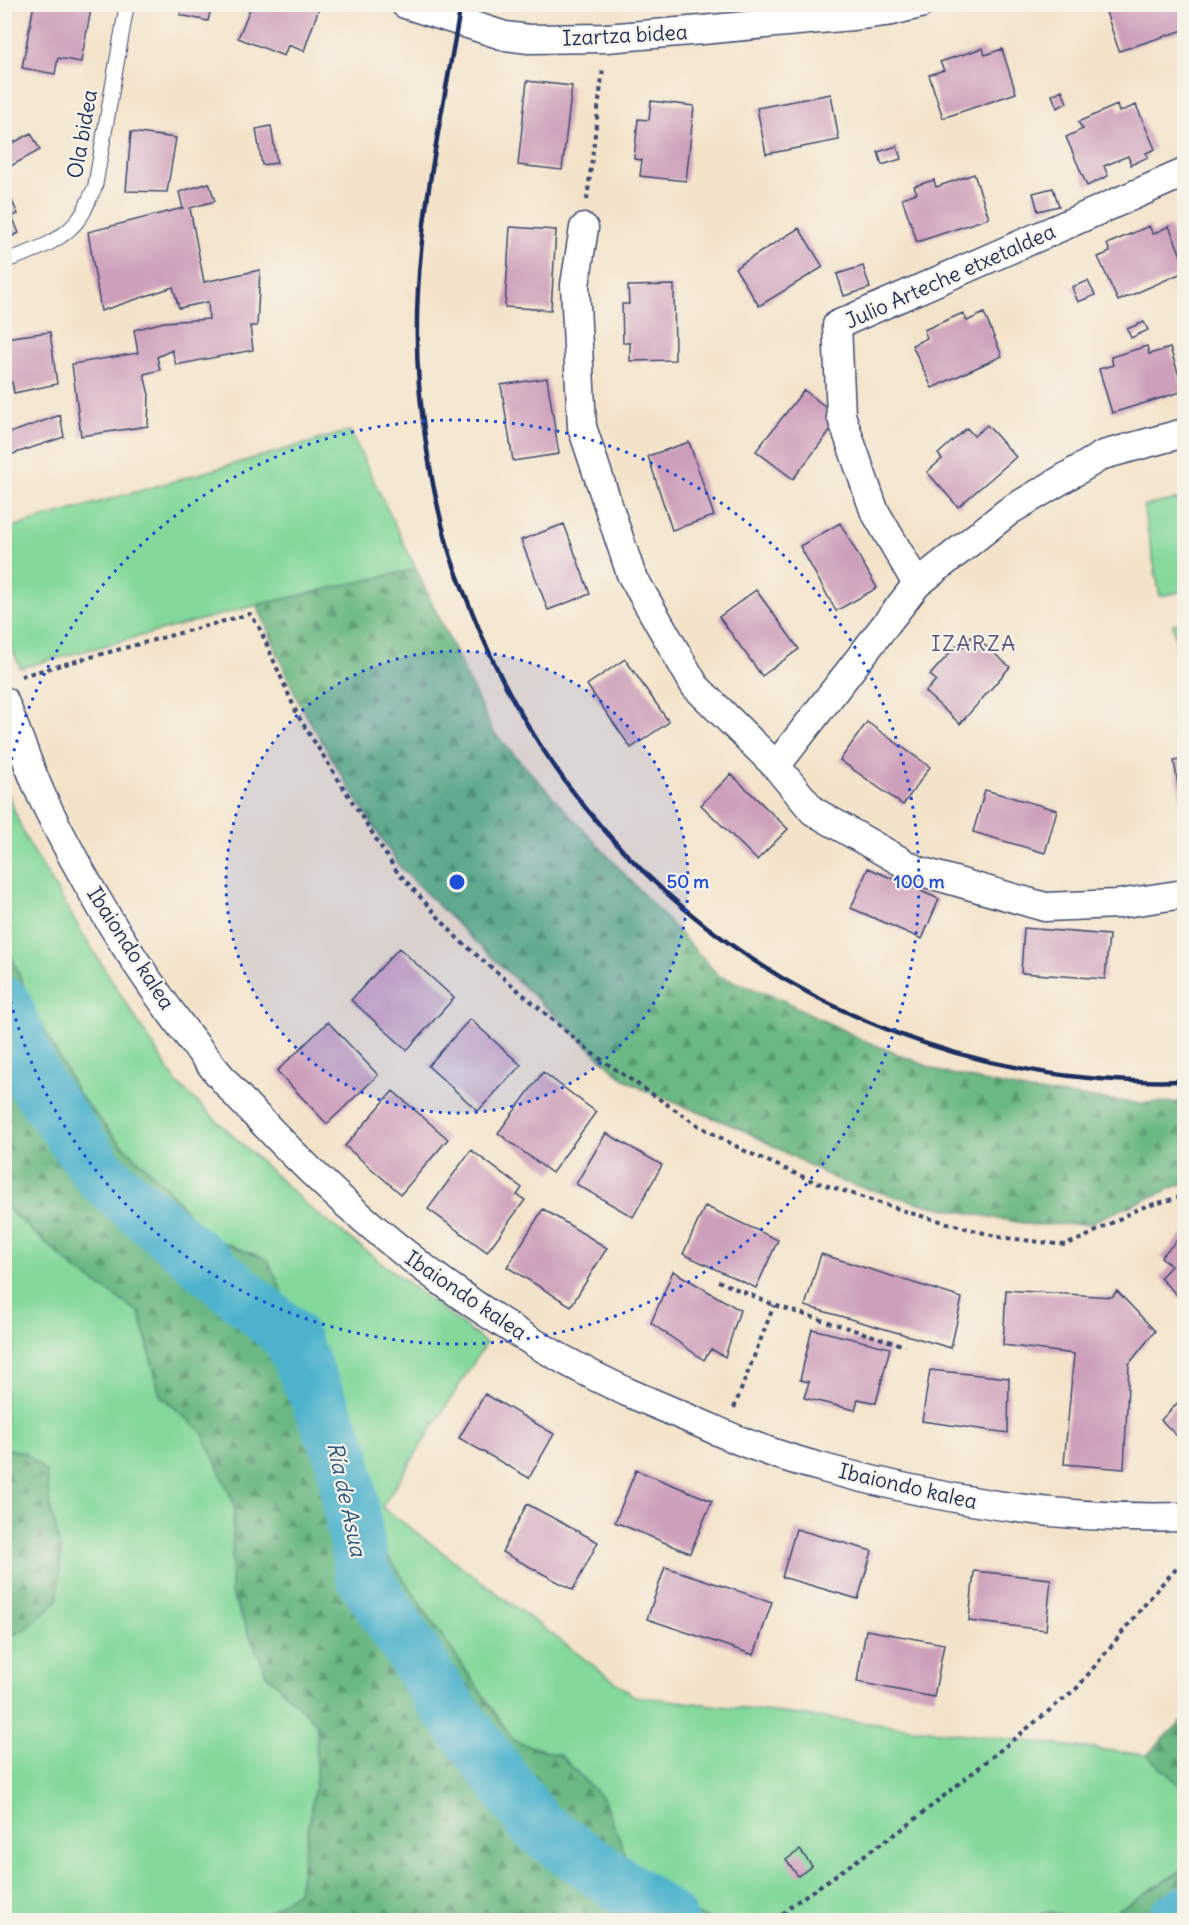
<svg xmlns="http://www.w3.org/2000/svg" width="1189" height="1925" font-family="Delius,sans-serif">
  <defs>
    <pattern id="forest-firs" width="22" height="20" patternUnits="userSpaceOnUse" patternTransform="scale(1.5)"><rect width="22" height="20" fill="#6ab883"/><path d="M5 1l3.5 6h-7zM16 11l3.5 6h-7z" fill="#56966e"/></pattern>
  </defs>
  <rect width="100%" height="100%" fill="#f7f3e8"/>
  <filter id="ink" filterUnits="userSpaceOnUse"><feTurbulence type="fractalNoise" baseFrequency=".0167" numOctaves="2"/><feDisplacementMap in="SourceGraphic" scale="12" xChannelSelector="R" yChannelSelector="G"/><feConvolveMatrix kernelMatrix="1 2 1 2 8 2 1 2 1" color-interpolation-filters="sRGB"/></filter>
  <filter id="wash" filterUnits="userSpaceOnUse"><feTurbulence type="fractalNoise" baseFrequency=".008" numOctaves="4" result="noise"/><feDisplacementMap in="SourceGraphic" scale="24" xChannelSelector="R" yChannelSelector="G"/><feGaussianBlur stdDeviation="1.35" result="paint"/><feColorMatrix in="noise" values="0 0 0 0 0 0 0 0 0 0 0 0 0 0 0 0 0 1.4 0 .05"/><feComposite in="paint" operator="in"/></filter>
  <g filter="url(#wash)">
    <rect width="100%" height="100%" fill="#f4e3cb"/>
    <path fill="#83d89b" stroke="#4f847c" stroke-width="1.5" d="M350,431L416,569L257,605L20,668L5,630V529Z
      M1184,498V591L1160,596L1143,506Z
      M1184,622V687L1173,624Z
      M4,785L25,837L85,938L176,1082L310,1208L486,1343L382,1507L634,1696L1147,1755L1184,1789V1869L1102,1920H1075L1051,1912L1011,1920H710L689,1911L626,1856L603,1799L561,1756L514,1741L372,1533L360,1430L326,1361L284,1296L268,1260L209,1237L163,1184L116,1139L79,1095L34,1011L5,941Z
      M4,1206L75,1269L140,1313L160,1395L202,1432L234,1503L231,1592L267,1675L317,1724L316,1780L298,1892L257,1920H5V1639L27,1628L50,1506L46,1472L25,1453L5,1448Z"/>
    <path fill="url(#forest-firs)" stroke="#427470" stroke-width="1.5" d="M416,569L493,732L719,976L780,999L863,1040L942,1072L1029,1091L1137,1103L1184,1102V1183L1087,1224L1033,1225L931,1206L839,1181L741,1129L646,1091L621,1077L469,936L400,867L350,789L298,701L257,605Z
      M5,941L34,1011L79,1095L116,1139L163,1184L209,1237L268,1260L284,1296L326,1360L360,1430L372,1533L514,1741L561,1756L603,1799L626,1856L689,1911L710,1920H257L298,1892L316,1780L317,1724L267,1675L231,1592L234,1503L202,1432L160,1395L140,1313L75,1269L5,1206Z
      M5,1448L25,1453L46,1472L50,1506L61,1551L58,1600L27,1628L5,1639Z
      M1184,1719V1789L1147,1755Z
      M1184,1869V1920H1102Z
      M1051,1912L1075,1920H1011Z"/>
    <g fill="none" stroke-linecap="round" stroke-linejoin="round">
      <path stroke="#4eb3cd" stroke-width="56" d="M4,1005L36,1084L102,1176L290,1336L342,1453L362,1573L440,1696L537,1826L670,1920
        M1175,1920L1184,1914"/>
    </g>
    <g id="blocks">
      <path fill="#cd9fbb" d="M34,4H92L81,62L58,58L55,74L22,68Z
        M182,4H212L208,21L180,15Z
        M252,4H309L319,8L304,51L288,45L284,56L238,38Z
        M1118,4H1184V30L1119,51L1105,9Z
        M983,48L985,55L1002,49L1016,93L943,118L929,75L944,70L940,62Z
        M527,81L572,86L562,170L518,165Z
        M1062,90L1067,103L1057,108L1052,95Z
        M831,94L839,140L766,154L757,108Z
        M651,101L694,106L686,181L640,176L642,160L634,159L638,119L649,120Z
        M1117,105L1119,112L1136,105L1155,149L1146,153L1148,157L1131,165L1128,156L1104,166L1108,176L1087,186L1066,137L1083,129L1078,122Z
        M271,126L277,163L262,165L256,129Z
        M131,132L176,138L167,192L126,191Z
        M31,133L40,150L11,166L4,154V148Z
        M897,146L901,159L882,165L878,152Z
        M974,174L989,218L917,242L902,198L917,193L914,186L934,180L936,187Z
        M209,183L215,201L190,208L204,282L260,270L257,326H250L253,350L176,365L172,350L157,357L160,370L144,374L149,395L148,426L81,436L72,364L138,353L134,330L164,322L209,319L208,302L179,308L173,287L101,311L88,232L183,208L179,192Z
        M4,184L18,214L12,216L19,233L4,240Z
        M1053,188L1059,206L1038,211L1033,193Z
        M1149,226L1153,234L1169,226L1184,263V272L1118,301L1098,257L1110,252L1107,244Z
        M510,227L556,230L551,310L505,307Z
        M799,228L823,267L759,306L735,268Z
        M863,266L870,288L844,296L837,274Z
        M1088,281L1095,295L1078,302L1072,287Z
        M674,285L675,360L630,361V343H623L622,304H629L628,286Z
        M963,313L967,321L984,313L1002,356L932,388L912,345L927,338L924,330Z
        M1144,322L1148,330L1131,338L1127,329Z
        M50,332L57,384L14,393L12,382L4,383V338Z
        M1147,346L1149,354L1170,348L1184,391L1112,413L1099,369L1113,365L1111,357Z
        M547,378L559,454L513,461L501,385Z
        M804,390L840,418L793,479L756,451Z
        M60,415L64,437L4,457V435Z
        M987,425L1016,457L958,507L927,472L942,459L938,454L967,428L974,436Z
        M689,442L714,516L672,530L648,456Z
        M840,523L877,588L836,611L800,546Z
        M564,524L590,594L548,610L521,540Z
        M756,590L799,649L762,676L719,617Z
        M973,635L1010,667L960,724L925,692L936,680L930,675L957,645L961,649Z
        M625,659L669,722L631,748L587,685Z
        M867,722L930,767L903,805L840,760Z
        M1184,759V815H1183L1174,761Z
        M731,774L788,829L757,860L701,805Z
        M985,790L1057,810L1045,853L973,832Z
        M868,868L939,899L922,939L851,908Z
        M1024,928L1109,935L1105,979L1021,973Z
        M399,948L454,998L407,1050L351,1000Z
        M470,1019L521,1065L478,1111L428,1066Z
        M328,1022L378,1075L327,1124L277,1071Z
        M543,1072L596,1112L552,1173L498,1133Z
        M393,1091L448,1139L401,1194L345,1146Z
        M606,1133L662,1165L633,1217L576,1184Z
        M471,1150L522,1188L517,1195L525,1200L487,1252L428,1209Z
        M705,1206L778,1240L756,1288L683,1254Z
        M543,1209L607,1248L571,1306L507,1267Z
        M1184,1233V1302L1160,1278L1171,1266L1161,1257Z
        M821,1254L962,1298L951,1348L805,1306Z
        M673,1271L740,1310L725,1357L711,1349L704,1360L651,1323Z
        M1006,1290L1112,1297L1117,1291L1155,1331L1129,1364L1124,1469L1064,1464L1074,1354L1003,1345Z
        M812,1329L890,1348L876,1403L858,1399L855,1410L804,1398L809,1382L800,1380Z
        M930,1370L1009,1378L1008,1433L922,1421Z
        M485,1394L554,1434L529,1478L459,1438Z
        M1184,1396V1443L1161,1420Z
        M636,1470L712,1501L690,1553L615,1522Z
        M527,1504L598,1542L573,1590L502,1552Z
        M796,1529L872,1551L858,1599L782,1577Z
        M665,1567L772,1602L754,1655L647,1619Z
        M974,1571L1051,1579L1046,1630L969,1621Z
        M866,1630L944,1644L934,1697L857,1682Z
        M800,1850L812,1866L798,1876L786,1860Z"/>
    </g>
  </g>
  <g filter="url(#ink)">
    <use href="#blocks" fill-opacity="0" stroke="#3c4a6e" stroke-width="1.5"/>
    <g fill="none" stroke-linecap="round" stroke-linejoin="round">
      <defs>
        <path id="service" d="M4,261C33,252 67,240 83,213C87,205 91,195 95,187L127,4"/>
        <path id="minor" d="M405,4L505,36L529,39L606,38L702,30L852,16L892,11L920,4
          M584,228L575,285L582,427L631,574L695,686L776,766L813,811L916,870L1045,907L1118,904L1184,894
          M917,584L874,510L841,415L837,325L1184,173
          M4,701C18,734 29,769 44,801C94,904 158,1003 232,1090C246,1106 261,1120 275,1135C374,1238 496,1331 627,1392C648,1401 669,1410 690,1419C712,1428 733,1439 754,1446C802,1464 853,1476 902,1487C994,1508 1090,1520 1184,1517
          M776,766L917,584L1009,511L1103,455L1184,433"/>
      </defs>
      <use href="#service" stroke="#3c4a6e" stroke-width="16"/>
      <use href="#minor" stroke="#3c4a6e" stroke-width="31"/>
      <path stroke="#3c4a6e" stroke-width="4" stroke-dasharray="4.5 4.5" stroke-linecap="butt" d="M587,200L603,68
        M21,676L250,614L259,627L298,716L395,869L459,940L593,1054L699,1126L745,1151L810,1180L914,1214L999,1237L1065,1245L1085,1237L1140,1208L1184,1196
        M718,1281L774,1305L905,1346
        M734,1408L774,1305
        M776,1920L792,1905L908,1825L1077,1688L1159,1587L1184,1561"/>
      <use href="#service" stroke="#fff" stroke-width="14"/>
      <use href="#minor" stroke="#fff" stroke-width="28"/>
      <path stroke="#1b2f5e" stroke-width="4.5" d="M461,4C440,129 408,258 419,385C424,441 434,498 449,551C455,571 463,590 471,609C584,903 869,1091 1184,1081"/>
    </g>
  </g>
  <circle cx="457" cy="882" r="231" fill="#1d4ed8" fill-opacity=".12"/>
  <g fill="none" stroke="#1d4ed8" stroke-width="3" stroke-dasharray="3 6">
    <circle cx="457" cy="882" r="231"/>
    <path d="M5 786A462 462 0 1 1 5 978"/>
  </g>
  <g text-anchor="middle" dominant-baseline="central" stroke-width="4.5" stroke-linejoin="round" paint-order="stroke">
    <g font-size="21" fill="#1b2f5e" stroke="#f7f3e8">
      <text transform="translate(625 35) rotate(-3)">Izartza bidea</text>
      <text transform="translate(82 134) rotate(-80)">Ola bidea</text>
      <text transform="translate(950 276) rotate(-24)">Julio Arteche etxetaldea</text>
      <text transform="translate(131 948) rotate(57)">Ibaiondo kalea</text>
      <text transform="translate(466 1295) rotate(34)">Ibaiondo kalea</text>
      <text transform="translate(908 1486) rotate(13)">Ibaiondo kalea</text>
    </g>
    <g font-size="22" letter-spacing="1.5" fill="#59567f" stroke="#f7f3e8">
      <text x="974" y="643">IZARZA</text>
    </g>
    <g font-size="22" font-style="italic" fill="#2a577f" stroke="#f7f3e8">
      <text transform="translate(347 1499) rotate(78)">Ría de Asua</text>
    </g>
  </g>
  <circle cx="457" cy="882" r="9" fill="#1d4ed8" stroke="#f7f3e8" stroke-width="3"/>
  <g font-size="18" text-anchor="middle" font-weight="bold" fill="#1d4ed8" stroke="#f7f3e8" stroke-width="4.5" stroke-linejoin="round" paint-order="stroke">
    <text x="688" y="888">50 m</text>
    <text x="919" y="888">100 m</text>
  </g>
  <rect width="1189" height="1925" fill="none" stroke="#f7f3e8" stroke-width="24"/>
</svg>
